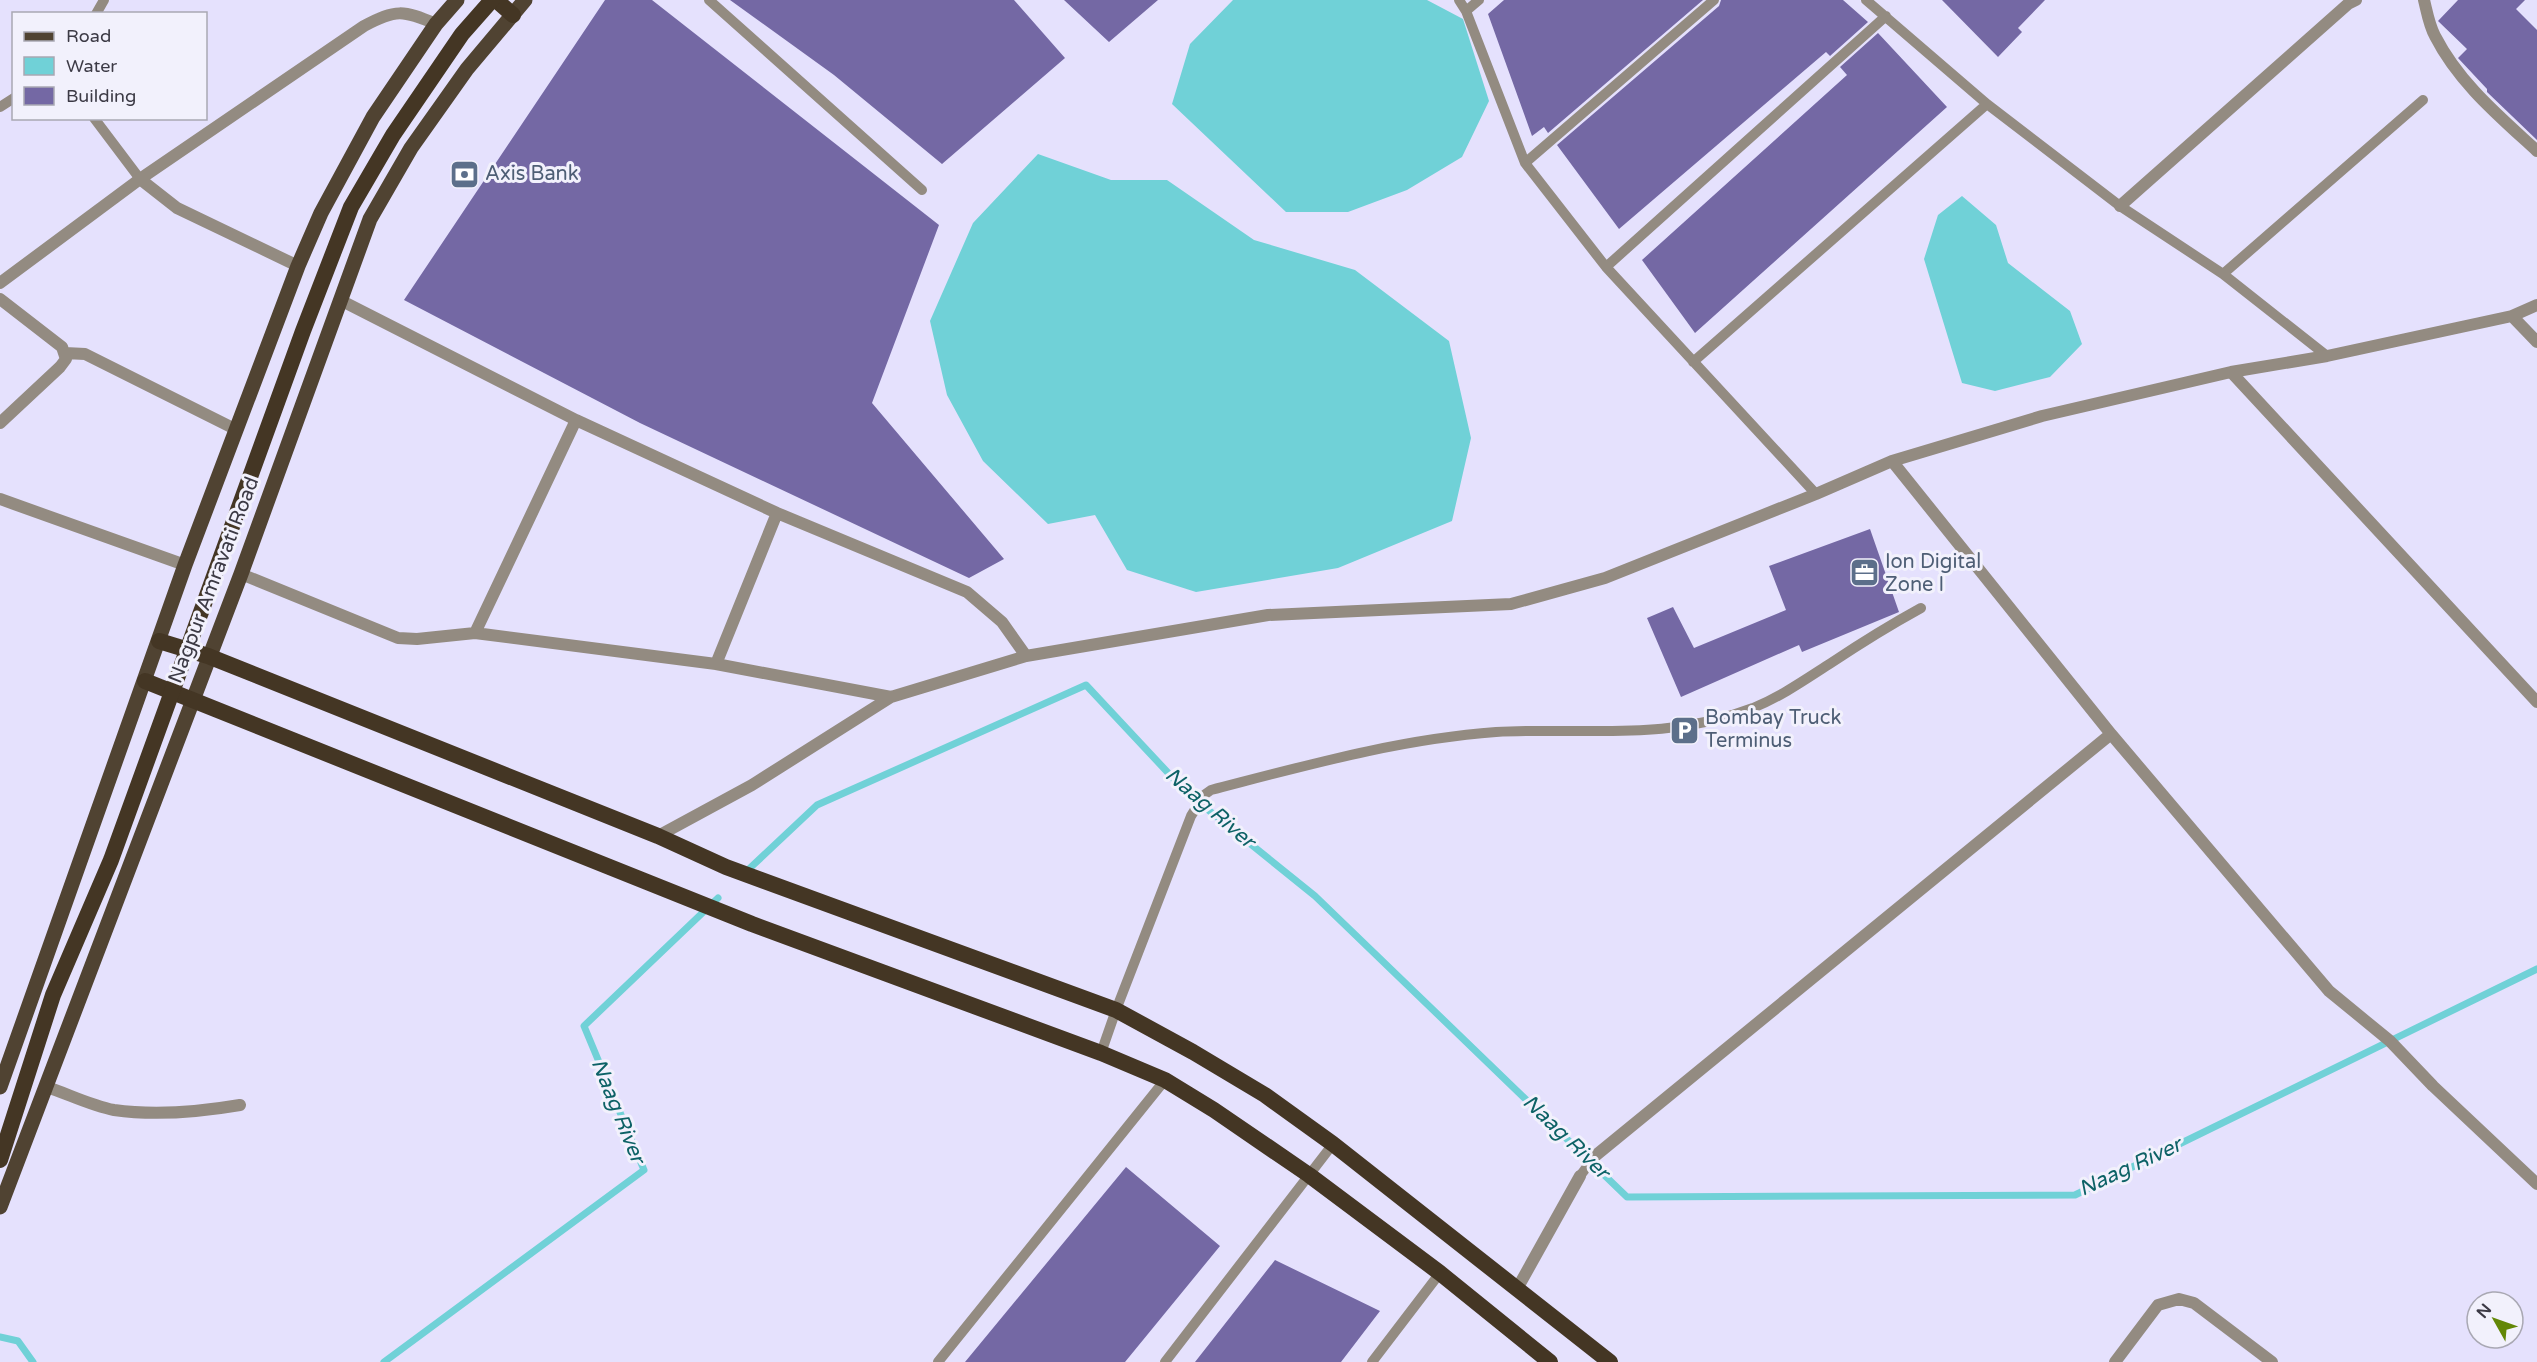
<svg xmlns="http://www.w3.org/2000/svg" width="2537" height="1362" font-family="'Varela Round',sans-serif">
  <rect width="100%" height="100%" fill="#e5e1fd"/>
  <path fill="#70d1d7" d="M1233,0H1427L1463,19L1489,101L1462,157L1407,190L1348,212H1286L1172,104L1190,44Z
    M1038,154L1111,180H1167L1254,240L1355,270L1449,341L1471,438L1452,521L1338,568L1196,592L1127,570L1095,515L1048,524L983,461L947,395L930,321L973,223Z
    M1962,196L1996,225L2008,263L2070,311L2082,344L2050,377L1995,391L1962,383L1924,259L1938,215Z"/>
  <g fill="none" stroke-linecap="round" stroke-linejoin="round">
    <path stroke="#70d1d7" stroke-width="7" d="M750,868L817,805L1086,685L1186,792L1315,896L1627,1197L2075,1195L2537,969
      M0,1337L18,1341L33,1362
      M384,1362L644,1170L584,1026L718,898"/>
  </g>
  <path fill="#7468a4" d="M605,0H652L939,225L872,403L1004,559L969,578L640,423L404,300Z
    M730,0H1014L1065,58L942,164L834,75Z
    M1064,0H1158L1109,42Z
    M1504,0H1703L1548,133L1544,127L1532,136L1488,14Z
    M1721,0H1843L1868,22L1830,56L1826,52L1619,229L1557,145L1719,6Z
    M1942,0H2045L2018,28L2022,32L1998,57Z
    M2458,0H2525L2516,9L2537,30V140L2487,92V89L2458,58L2467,49L2438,21Z
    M1878,33L1947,107L1695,333L1642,260L1847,75L1840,67Z
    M1870,529L1899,612L1802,652L1799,645L1681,697L1647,618L1673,607L1694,648L1786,610L1769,566Z
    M1126,1167L1220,1246L1125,1362H965Z
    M1275,1260L1380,1311L1341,1362H1195Z"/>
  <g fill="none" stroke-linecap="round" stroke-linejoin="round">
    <path stroke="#938b81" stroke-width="10" d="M709,0L922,190
      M1459,0L1466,11L1525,163L1606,267L1816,494
      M1866,0L1987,104L2120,206L2223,274L2327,356
      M1466,11L1479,0
      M96,14L104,0
      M0,107L14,98
      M94,118L140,179
      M1525,163L1714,0
      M1606,267L1886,16
      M2223,274L2423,100
      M1693,362L1987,104
      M1101,1053L1116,1010L1191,816L1204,795L1211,790C1304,766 1399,739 1496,732C1585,727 1665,742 1753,708C1782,696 1806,679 1831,663C1861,643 1890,625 1921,608
      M1580,1176L1595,1156
      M938,1362L1165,1080
      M1165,1362L1333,1144
      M1372,1362L1440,1273"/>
    <path stroke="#938b81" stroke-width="12" d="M2424,0C2427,12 2429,25 2435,36C2459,83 2499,116 2537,151
      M140,179L177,208L298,266
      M2120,206L2348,4L2356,0
      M0,283L140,179L364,26C396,9 403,10 436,24
      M0,299L62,347L66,359L60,367L0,423
      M340,300L576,420L777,513L967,592L1002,622L1026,656
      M2512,316L2537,342
      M65,353L85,354L235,429
      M2231,372L2537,702
      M0,499L185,565
      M241,574L398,638L417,639L475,633L716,664L891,697
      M475,633L576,420
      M716,664L777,513
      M2111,734L2329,991L2390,1041L2433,1086L2537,1184
      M658,836L752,785L891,697L1026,656L1268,615L1511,604L1605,578L1816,494L1892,461L2042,416L2231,372L2327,356L2512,316L2537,305
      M47,1087C68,1094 92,1106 114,1110C156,1116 199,1112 240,1105
      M1595,1156L2111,734L1892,461
      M1517,1289L1580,1176
      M2115,1362L2158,1305L2179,1299L2194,1303L2272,1362"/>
    <path stroke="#504332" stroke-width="15" d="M0,1087L185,565L298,266L321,213L373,117L436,24L457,0
      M0,1207L241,574L370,219L411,148L467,69L525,0"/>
    <path stroke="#443624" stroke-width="16" d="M496,0L513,15
      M159,641L208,656L658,836L726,867L1116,1010L1193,1052L1265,1095L1333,1144L1610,1362
      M145,681L752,924L1101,1053L1165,1080L1214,1110L1309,1175L1440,1273L1550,1362"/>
    <path stroke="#443624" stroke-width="16" d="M0,1160L53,995L111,860L303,331L351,207L393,135L462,34L492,0"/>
  </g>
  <defs>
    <symbol id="bank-square" viewBox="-11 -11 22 22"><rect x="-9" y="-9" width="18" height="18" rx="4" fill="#5c6f8a" stroke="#f2f1fc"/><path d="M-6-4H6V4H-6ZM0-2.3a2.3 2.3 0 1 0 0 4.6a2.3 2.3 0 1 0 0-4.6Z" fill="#fff"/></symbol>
    <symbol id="office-square" viewBox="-11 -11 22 22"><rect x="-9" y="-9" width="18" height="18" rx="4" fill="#5c6f8a" stroke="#f2f1fc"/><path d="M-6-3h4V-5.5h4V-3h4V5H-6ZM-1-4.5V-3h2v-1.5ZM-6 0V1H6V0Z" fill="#fff"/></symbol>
    <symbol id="parking-square" viewBox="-11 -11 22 22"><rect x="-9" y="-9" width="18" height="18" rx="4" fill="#5c6f8a" stroke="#f2f1fc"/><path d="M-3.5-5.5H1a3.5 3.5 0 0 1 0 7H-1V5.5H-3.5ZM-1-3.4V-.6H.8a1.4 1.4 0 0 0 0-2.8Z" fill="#fff"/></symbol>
  </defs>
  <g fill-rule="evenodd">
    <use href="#bank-square" x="448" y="158" width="33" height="33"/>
    <use href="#office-square" x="1848" y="556" width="33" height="33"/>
    <use href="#parking-square" x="1668" y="714" width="33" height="33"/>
  </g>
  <g text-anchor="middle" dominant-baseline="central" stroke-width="6" stroke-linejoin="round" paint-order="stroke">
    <g font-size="20" fill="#4e5e75" stroke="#f2f1fc" text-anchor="start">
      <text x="485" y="174">Axis Bank</text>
      <text x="1885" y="562">Ion Digital<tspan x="1885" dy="23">Zone I</tspan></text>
      <text x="1705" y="718">Bombay Truck<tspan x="1705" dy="23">Terminus</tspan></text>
    </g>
    <g font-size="20" fill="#3c3a45" stroke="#f2f1fc">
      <text transform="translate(214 580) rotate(-69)">Nagpur Amravati Road</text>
    </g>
    <g font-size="21" font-style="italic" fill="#0d6266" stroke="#f2f1fc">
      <text transform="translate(1210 808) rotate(41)">Naag River</text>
      <text transform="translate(618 1111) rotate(68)">Naag River</text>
      <text transform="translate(1566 1137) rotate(44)">Naag River</text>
      <text transform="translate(2130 1167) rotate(-25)">Naag River</text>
    </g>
  </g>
  <rect x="12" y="12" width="195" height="108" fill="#f2f1fc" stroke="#a9a8b3" stroke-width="1.5"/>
  <rect x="24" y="32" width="30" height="9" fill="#504332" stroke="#a9a8b3" stroke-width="1.5"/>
  <text x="66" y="42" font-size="18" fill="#3c3a45">Road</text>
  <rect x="24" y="57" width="30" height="18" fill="#70d1d7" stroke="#a9a8b3" stroke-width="1.5"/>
  <text x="66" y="72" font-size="18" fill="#3c3a45">Water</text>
  <rect x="24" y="87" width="30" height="18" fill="#7468a4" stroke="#a9a8b3" stroke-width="1.5"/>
  <text x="66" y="102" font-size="18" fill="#3c3a45">Building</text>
  <g transform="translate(2495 1320) rotate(310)"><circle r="28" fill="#f2f1fc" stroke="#a9a8b3" stroke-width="1.5"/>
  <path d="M0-4.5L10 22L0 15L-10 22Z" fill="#638707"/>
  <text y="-9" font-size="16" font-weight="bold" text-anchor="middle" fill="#3c3a45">N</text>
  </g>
</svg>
